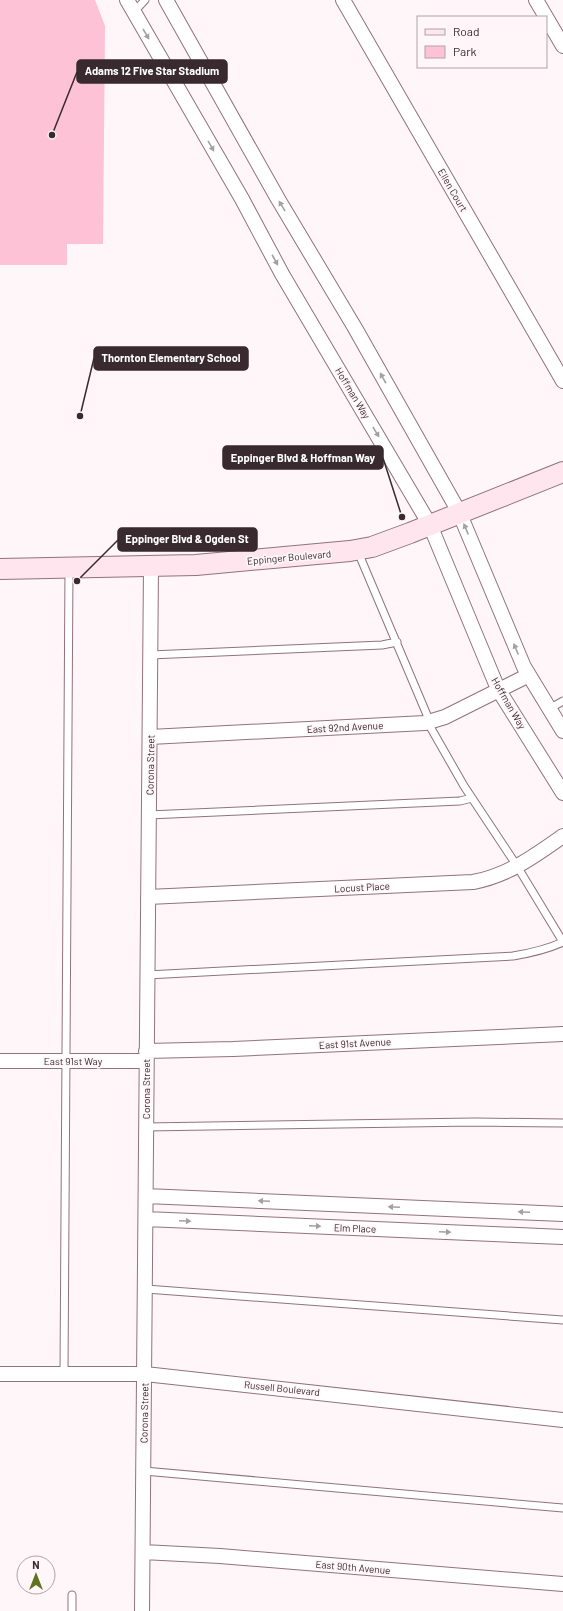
<svg xmlns="http://www.w3.org/2000/svg" width="563" height="1611" font-family="Barlow,sans-serif">
  <rect width="100%" height="100%" fill="#fef6f8"/>
  <path fill="#fdc2d5" d="M0,0H95L105,26L103,244H67V265H0Z"/>
  <g fill="none" stroke-linecap="round" stroke-linejoin="round">
    <defs>
      <path id="lane" d="M134,12L145,0
        M358,552L430,722
        M150,655L382,645L397,642
        M549,709L563,701
        M428,723L464,786L517,866L563,942
        M149,815L460,801L472,798
        M147,975L513,956C531,953 546,950 563,942
        M146,1127L475,1122L563,1123
        M146,1289L563,1320
        M64,1374L69,569
        M144,1471L563,1508
        M72,1611V1595"/>
      <path id="street" d="M127,0L242,199L282,274L430,525L498,689L563,793
        M166,0L278,199L355,328L459,512L524,667L563,731
        M343,0L563,381
        M536,0L546,17
        M546,17L563,46
        M150,737L425,723L445,717L529,675
        M148,897L473,882C507,876 535,856 563,836
        M146,1051L233,1049L563,1034
        M0,1061H146
        M146,1196L563,1214
        M146,1219L563,1237
        M0,1374H145L563,1420
        M143,1552L220,1556L563,1584
        M142,1611L151,567"/>
      <path id="secondary" d="M0,569L196,565L350,551L372,547L410,533L563,472"/>
    </defs>
    <use href="#lane" stroke="#92727c" stroke-width="9"/>
    <use href="#street" stroke="#92727c" stroke-width="16"/>
    <use href="#secondary" stroke="#92727c" stroke-width="22"/>
    <use href="#lane" stroke="#fff" stroke-width="7"/>
    <use href="#street" stroke="#fff" stroke-width="14"/>
    <use href="#secondary" stroke="#fee5ee" stroke-width="20"/>
  </g>
  <defs><path id="oneway-solid" d="M-6-.8H1V-3.2L6.5 0L1 3.2V.8H-6Z"/></defs>
  <g fill="#a59fa1">
    <use href="#oneway-solid" transform="translate(146 34) rotate(60)"/>
    <use href="#oneway-solid" transform="translate(211 146) rotate(60)"/>
    <use href="#oneway-solid" transform="translate(282 206) rotate(-121)"/>
    <use href="#oneway-solid" transform="translate(275 260) rotate(61)"/>
    <use href="#oneway-solid" transform="translate(383 378) rotate(-119)"/>
    <use href="#oneway-solid" transform="translate(376 432) rotate(59)"/>
    <use href="#oneway-solid" transform="translate(466 529) rotate(-113)"/>
    <use href="#oneway-solid" transform="translate(516 649) rotate(-113)"/>
    <use href="#oneway-solid" transform="translate(264 1201) rotate(-178)"/>
    <use href="#oneway-solid" transform="translate(394 1207) rotate(-178)"/>
    <use href="#oneway-solid" transform="translate(524 1212) rotate(-178)"/>
    <use href="#oneway-solid" transform="translate(185 1221) rotate(2)"/>
    <use href="#oneway-solid" transform="translate(315 1226) rotate(2)"/>
    <use href="#oneway-solid" transform="translate(445 1232) rotate(2)"/>
  </g>
  <g text-anchor="middle" dominant-baseline="central" stroke-width="3.5" stroke-linejoin="round" paint-order="stroke">
    <g font-size="10" fill="#382a2e" stroke="#fef6f8">
      <text transform="translate(453 190) rotate(60)">Ellen Court</text>
      <text transform="translate(353 393) rotate(59)">Hoffman Way</text>
      <text transform="translate(289 557) rotate(-5)">Eppinger Boulevard</text>
      <text transform="translate(509 703) rotate(60)">Hoffman Way</text>
      <text transform="translate(345 727) rotate(-3)">East 92nd Avenue</text>
      <text transform="translate(150 765) rotate(-89)">Corona Street</text>
      <text transform="translate(362 887) rotate(-3)">Locust Place</text>
      <text transform="translate(355 1043) rotate(-3)">East 91st Avenue</text>
      <text x="73" y="1061">East 91st Way</text>
      <text transform="translate(146 1089) rotate(-90)">Corona Street</text>
      <text transform="translate(355 1228) rotate(2)">Elm Place</text>
      <text transform="translate(282 1388) rotate(6)">Russell Boulevard</text>
      <text transform="translate(144 1413) rotate(-89)">Corona Street</text>
      <text transform="translate(353 1567) rotate(5)">East 90th Avenue</text>
    </g>
  </g>
  <path fill="none" stroke="#382a2e" stroke-width="1.5" d="M52 135L77 72M80 416L94 358M402 517L383 458M77 581L118 540"/>
  <g fill="#382a2e" stroke="#fef6f8" stroke-width="1.5">
    <circle cx="52" cy="135" r="4"/>
    <circle cx="80" cy="416" r="4"/>
    <circle cx="402" cy="517" r="4"/>
    <circle cx="77" cy="581" r="4"/>
  </g>
  <g fill="#382a2e" stroke="#382a2e" stroke-width="1.5">
    <rect x="77" y="60" width="150" height="23" rx="4"/>
    <rect x="94" y="347" width="154" height="23" rx="4"/>
    <rect x="223" y="446" width="160" height="23" rx="4"/>
    <rect x="118" y="528" width="139" height="23" rx="4"/>
  </g>
  <g font-size="11" text-anchor="middle" font-weight="bold" fill="#fff">
    <text x="152" y="75">Adams 12 Five Star Stadium</text>
    <text x="171" y="362">Thornton Elementary School</text>
    <text x="303" y="462">Eppinger Blvd &amp; Hoffman Way</text>
    <text x="187" y="543">Eppinger Blvd &amp; Ogden St</text>
  </g>
  <rect x="417" y="16" width="130" height="52" fill="#fef6f8" stroke="#afa4a7"/>
  <rect x="425" y="29" width="20" height="6" fill="#fee5ee" stroke="#afa4a7"/>
  <text x="453" y="36" font-size="12" fill="#382a2e">Road</text>
  <rect x="425" y="46" width="20" height="12" fill="#fdc2d5" stroke="#afa4a7"/>
  <text x="453" y="56" font-size="12" fill="#382a2e">Park</text>
  <g transform="translate(36 1575)"><circle r="19" fill="#fef6f8" stroke="#afa4a7"/>
  <path d="M0-3L7 15L0 10L-7 15Z" fill="#617220"/>
  <text y="-6" font-size="11" font-weight="bold" text-anchor="middle" fill="#382a2e">N</text>
  </g>
</svg>
